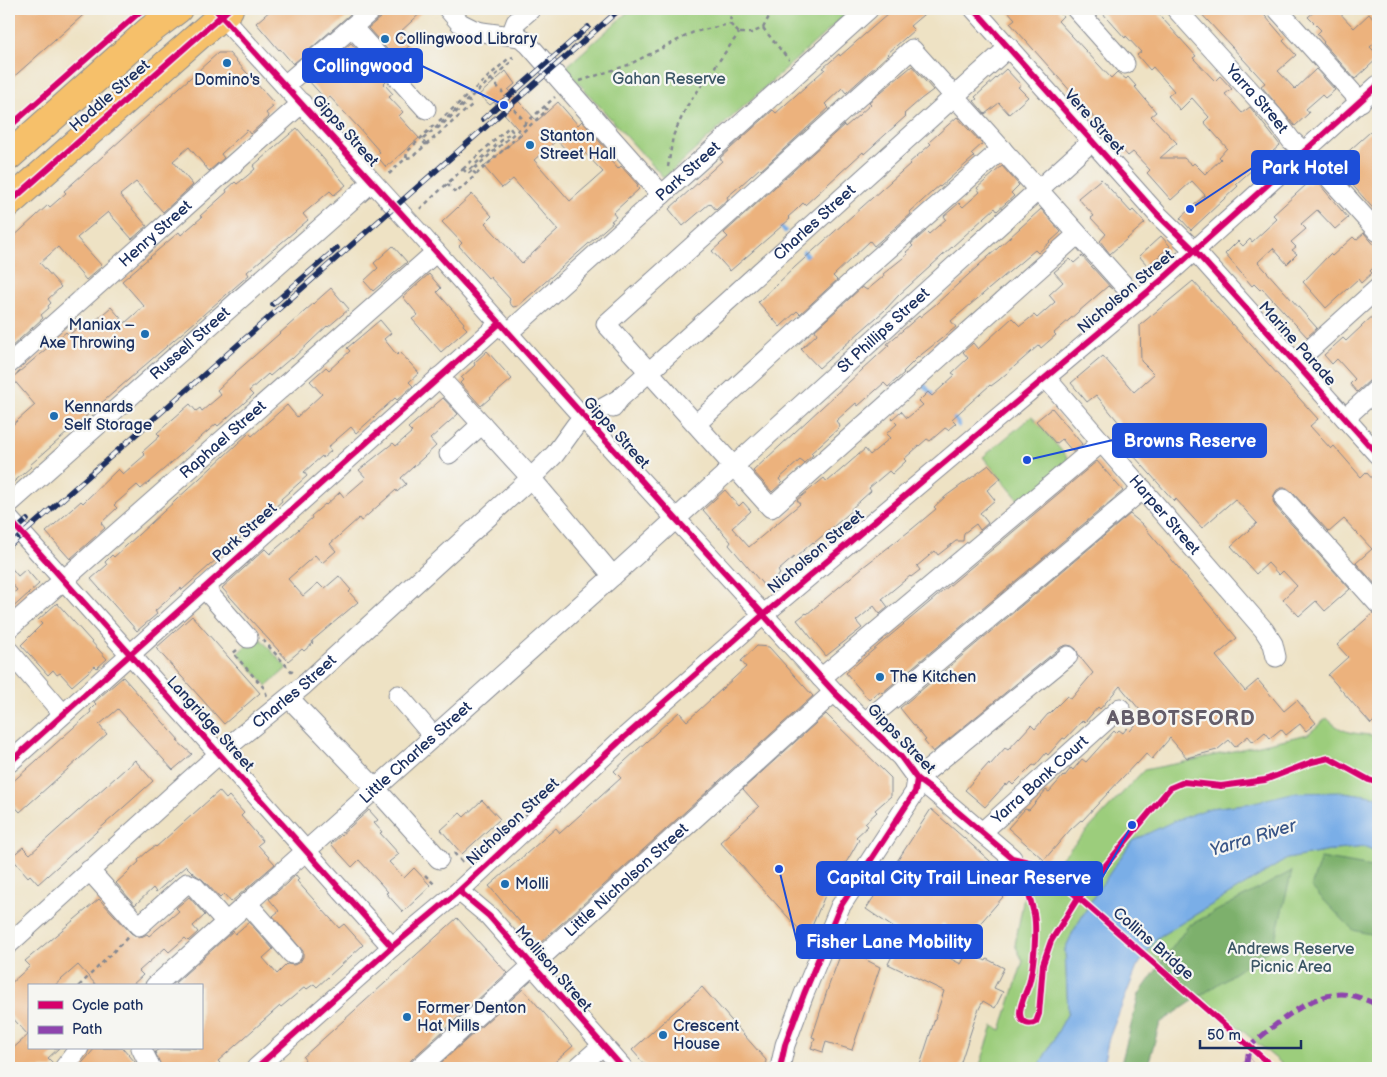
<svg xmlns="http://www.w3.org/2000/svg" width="1387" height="1077" font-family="'Balsamiq Sans',sans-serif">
  <rect width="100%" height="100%" fill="#f6f6f2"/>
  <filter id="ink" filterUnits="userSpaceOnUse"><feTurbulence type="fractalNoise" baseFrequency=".02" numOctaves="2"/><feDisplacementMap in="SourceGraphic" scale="10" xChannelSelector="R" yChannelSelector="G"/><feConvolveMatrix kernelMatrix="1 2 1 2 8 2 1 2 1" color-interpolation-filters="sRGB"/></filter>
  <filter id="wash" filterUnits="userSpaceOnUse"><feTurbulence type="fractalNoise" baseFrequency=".0096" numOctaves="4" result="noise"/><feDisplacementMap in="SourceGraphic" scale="20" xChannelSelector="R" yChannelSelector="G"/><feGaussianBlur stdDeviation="1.12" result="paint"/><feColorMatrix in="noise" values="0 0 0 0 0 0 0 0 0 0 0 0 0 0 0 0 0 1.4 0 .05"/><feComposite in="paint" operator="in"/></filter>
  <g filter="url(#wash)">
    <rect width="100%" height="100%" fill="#eee2c4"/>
    <path fill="#9ccd7c" stroke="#5c7e6d" d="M631,9H852L664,178L565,68Z
      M1032,416L1072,463L1023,505L983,457Z
      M258,636L287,668L267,686L238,653Z
      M1327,718C1343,735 1356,733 1378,736V797L1344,792L1210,808L1096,893L1073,932L1065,949L1068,1013L1038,1068H979L993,1026L1001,1030L1023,961L1015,945L1025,891L1049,863L1053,867L1144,770L1189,761L1308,734Z
      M1366,847L1378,852V1068H1287L1147,951L1157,938L1287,859L1335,850Z"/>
    <path fill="#7db06c" stroke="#4c7065" d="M1321,858L1378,868V936L1353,930L1311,887Z
      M1292,871L1273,947L1160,1023L1147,1068H1120L1139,994L1188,926Z"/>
    <path fill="#7aaee7" stroke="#4a6ea2" d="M1344,792L1378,797V852L1366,847L1335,850L1287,859L1157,938L1137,967L1109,1038L1102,1068H1038L1068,1013L1065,949L1073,932L1096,893L1132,841L1174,821L1210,808L1246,804L1292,793Z"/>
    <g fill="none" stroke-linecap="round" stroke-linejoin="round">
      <path stroke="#7aaee7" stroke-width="4.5" d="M777,223L785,231
        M804,252L811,261
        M920,381L936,399
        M950,414L959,425"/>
    </g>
    <g id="blocks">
      <path fill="#ecb27d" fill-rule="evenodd" d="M9,9H90L9,81Z
        M272,9H356L293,64L280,49L279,50L256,23Z
        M384,9H425L399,33L410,45L401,53L409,61L403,67L368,28L381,17Z
        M883,9H930L910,26L914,30L887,54L888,55L846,93L842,88L825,104L829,108L761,170L760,168L741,185L727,197L728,199L716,210L710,203L683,226L669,209L722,161L720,158L773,110L776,113L825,69L823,68L839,54L840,56L888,14Z
        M1006,9H1057L1063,16L1058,21L1111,78L1117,72L1126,79L1128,77L1136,86L1135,87L1156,112L1151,116L1177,143L1160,158H1184L1192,165L1194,163L1205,174L1221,159L1219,157L1227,148L1204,122L1209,117L1192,98L1180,110L1168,96L1174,91L1153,67L1150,70L1143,62L1137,55L1141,52L1126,36L1125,38L1099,9H1154L1196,56L1193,58L1215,81L1220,76L1232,89L1225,94L1242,113L1250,107L1280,145L1236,184L1238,186L1191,230L1180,218L1205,195L1192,181L1171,200L1147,173L1150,170L1133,152L1128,156L1010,23L1015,19Z
        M1197,9H1259L1285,39L1283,41L1296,55L1278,71L1295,89L1316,69L1335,90L1325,98L1322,95L1306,109L1309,113L1295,126L1261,86L1265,83Z
        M1317,9H1336L1354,28L1369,14L1378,25V40L1370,47L1378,55V58L1355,79L1323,43L1324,42L1317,34L1321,30L1308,17Z
        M351,43L386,82L384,84L393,94L389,97L403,112L399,116L419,138L386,167L376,155L380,152L358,127L329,96L326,100L308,80Z
        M218,53H229L273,102L271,104L273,107L266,113L269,117L250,134L247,130L221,154L224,158L209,171L189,147L173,161L193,185L163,212L136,182L120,195L147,226L132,239L108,212L77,238L102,266L86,280L58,247L40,263L61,287L48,299L51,303L48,306L49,308L41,315L43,318L9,349V241L48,205L50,207L66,193L64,191Z
        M912,66L933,90L921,99L904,114L906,116L864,154L863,152L805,205L803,203L796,210L788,217L790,219L730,271L712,251L728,237L724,233L844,125L845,127L859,115L871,104L869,102Z
        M1006,69L1021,85L1018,87L1028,97L1009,114L999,103L985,114L974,101L977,99L975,97Z
        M506,71L515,84L508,90L537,121L558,102L578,125L582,121L606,149L603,152L618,169L621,166L638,185L637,187L639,189L613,213L616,217L611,221L613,222L518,306L513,307L509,302L510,299L490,277L488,278L459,246L462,243L442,222L472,194L492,216L485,223L522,263L558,230L513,179L502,188L484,167L522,134L494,102L490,105L479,95ZM557,140L574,159L583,151L603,172L570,201L534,160Z
        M957,117L982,144L971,154L974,157L940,187L939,186L933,191L910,212L911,214L874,246L870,241L833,276L837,280L800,314L797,311L780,327L758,302L795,267L910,164L909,163L931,144L929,142Z
        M1378,125V214L1341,172L1340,173L1333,165Z
        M297,128L346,185L334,195L330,191L303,214L308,220L247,272L249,275L30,465L31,467L9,486V428L35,405L12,378L66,332L69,335L83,323L87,328L111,307L125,323L144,306L122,281L179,232L181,235L202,217L200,216L227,192L226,190L235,182L237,184L247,176L255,169L253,166Z
        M1002,166L1019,185L1011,193L1014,196L997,211L995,208L899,295L885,310L819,368L801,349L817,334L815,330L862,287L867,290L884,276L883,274L908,254L906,252L913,246L911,244L926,231L929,234L946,219L944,216L959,203L963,207L980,192L977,188Z
        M1101,179L1131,212L1133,210L1145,223L1110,254L1100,241L1106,234L1091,218L1094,216L1078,198Z
        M1315,179L1348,218L1335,229L1317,210L1301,224L1306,229L1291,242L1296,247L1292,250L1297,254L1287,264L1273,248L1258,262L1317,328L1307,337L1262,288L1260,290L1254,284L1252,286L1225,254L1238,241L1243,246L1250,239L1252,242L1277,219L1273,215L1307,184L1308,185Z
        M1041,209L1061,232L1038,253L1035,250L951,321L956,327L917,358L903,372L904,373L888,387L884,383L858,406L856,403L836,421L840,426L839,428L811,453L813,455L804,463L800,460L779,479L782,483L772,492L753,471L889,345L887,344L919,316L920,317L936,304Z
        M1364,233L1378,249V263L1370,271L1372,273L1361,283L1358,279L1326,308L1303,282L1330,254L1332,256L1353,237L1356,240Z
        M1161,236L1170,246L1148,266L1139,256Z
        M393,246L407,262L373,291L364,281L378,268L374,263Z
        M1082,256L1112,289L1108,286L1054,333L1056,335L1041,348L1039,345L999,380L991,386L990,385L952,419L956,423L948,430L945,428L930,441L927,439L904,459L906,461L892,474L889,471L869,488L871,491L851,509L853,510L814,543L813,542L795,558L794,557L778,571L780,574L765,587L729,545L731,542L703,510L725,490L739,506L743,502L751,511L732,528L749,547L800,504L797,500L824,478L827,482L865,449L870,455L890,438L886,434L897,424L892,419L901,411L907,418L923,405L919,401L928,392L932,396L955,375L952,373L968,358L963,352L973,343L978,349L1012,318L1020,326L1034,315L1037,318L1055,302L1049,295L1063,282L1054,272L1070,259L1074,263Z
        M429,274L441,288L437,292L464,323L463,325L467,329L441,352L412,319L418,315L403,297Z
        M1193,281L1318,419L1310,426L1331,449L1334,446L1361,477L1366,472L1378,485V587L1356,563L1372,549L1344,519L1329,532L1292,492L1287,488H1281L1277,490L1274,495L1273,501L1275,506L1350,589L1325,611L1316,601L1299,616L1283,599L1297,586L1283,571L1279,575L1268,563L1256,574L1231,546L1257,523L1235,499L1202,528L1176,499L1174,501L1118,438L1126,431L1096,395L1087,402L1071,383L1103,356L1134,392L1154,374L1141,361L1140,325Z
        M331,288L349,309L328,327L327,326L292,359L291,358L270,376L268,374L259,382L249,391L253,395L218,426L216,424L141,489L137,485L114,505L117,508L101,523L105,528L70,559L46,532L81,501L83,503L118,469L123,474L145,455L142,452L160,436L157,433L190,404L196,411L200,408L202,411L221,395L217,390L236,372Z
        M1378,311V377L1370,380L1357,392L1350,384L1355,379L1337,359L1332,364L1324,355L1343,338L1346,341Z
        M380,320L391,333L384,339L397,355L400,352L419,373L409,382L413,386L397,400L395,398L356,433L351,427L328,447L331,451L323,458L322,456L304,472L307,476L281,499L282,501L182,590L181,588L155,611L157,614L137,631L91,579L107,565L105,562L112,555L114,557L249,433L252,436L287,405L297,417L322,394L310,381L326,367L329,370L350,351L347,348Z
        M487,351L512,379L481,406L460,383L463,380L461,378L475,365L474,363Z
        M443,398L458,414L430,439L436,446L401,478L406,484L397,492L396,490L361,521L359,518L330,544L336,551L322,563L315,555L288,579L303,596L318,583L324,589L339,576L351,590L349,592L358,602L312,641L313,643L304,651L302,649L288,661L222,588L265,549L270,554L312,518L311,516L325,504L326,505L340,492L344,497L366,478L359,470L393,443L396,446L412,432L408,428Z
        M1052,408L1082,444L1073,452L1062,439L1056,444L1036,421Z
        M1097,461L1123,491L882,693L880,691L869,700L846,673Z
        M989,465L1001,478L987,490L995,500L980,513L988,523L980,530L976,524L964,533L963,541H956L938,555L935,551L917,566L920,570L911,577L910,576L882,599L888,607L880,614L874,606L856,621L862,628L826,656L797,620L806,613L807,614L863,567L912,529L936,509L934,507L946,496Z
        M1130,514L1142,524L1237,638L1216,656L1245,691L1258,680L1284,711L1297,700L1316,723L1306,731L1300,724L1286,735L1281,729L1270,738L1265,732L1253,742L1248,736L1235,747L1229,740L1217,750L1187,758L1170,738L1152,759L1146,754L1137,764L1136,763L1082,821L1081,820L1071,829L1044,860L1008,828L1025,809L1029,810L1046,790L1049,792L1063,776L1064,777L1071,768L1073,770L1082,759L1086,762L1114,731L1116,733L1119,730L1123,733L1127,728L1130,731L1144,715L1120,686L1100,709L1098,707L1085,722L1083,720L1065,739L1063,738L1048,755L1046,753L1035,766L1033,765L1013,785L1010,782L1007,786L1006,784L985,807L965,790L989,763L990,765L1005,748L1008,750L1031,725L1035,729L1048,714H1049L1067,696L1071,699L1093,673L1079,656L1076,649L1072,646L1067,645L1061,647L933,752L924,741L926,740L900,708Z
        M9,565L18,576L26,569L39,584L9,611V597L17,590L9,581Z
        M57,603L107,659L97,668L95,666L72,686L60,673L57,675L53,670L48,675L21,645L42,624L38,620Z
        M1373,613L1378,615V717L1371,724L1328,675L1348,657L1337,645Z
        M192,616L260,693L224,724L156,648Z
        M757,646L769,647L813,696L539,944L489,886L556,828L560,833L621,778L614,771L679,712L687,721L746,667L741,661Z
        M123,677L179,740L177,741L192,754L173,770L118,709L99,725L107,734L20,812L9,800V785L91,712L90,710L96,704L94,702Z
        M826,714L891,778V796L875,810L877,812L865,823L868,826L856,837L859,840L847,861L837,870L840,873L831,888L829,886L807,938L720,842L759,807L743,789Z
        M135,760L153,781L38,884L30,875L28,877L11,857L23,847L30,854Z
        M219,791L226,799L229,796L244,813L241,816L263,841L258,845L275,864L231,902L224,894L220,898L203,880L193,873L186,866L156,892L153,888L135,905L116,883L139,862L138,860L147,852L155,846L156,847Z
        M482,800L500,819L462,854L441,830L460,813L464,817Z
        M931,809L1015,883L964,942L943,923L933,933L917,942L961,964L968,952L986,961L987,959L1004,968L994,988L1003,992L995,1008L983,1001L977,1013L959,1068H919L944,991L888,964L903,934L866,909Z
        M369,810L378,820L374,823L382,832L380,833L399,854L389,862L404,878L414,868L431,886L403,912L386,893L388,892L359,860L352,867L331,844Z
        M296,875L299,879L297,881L339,928L344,924L363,945L317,987L314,984L307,989L305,987L281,1007L280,1006L218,1061L220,1063L213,1068H162L155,1052L160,1048H201V986H177L175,983L233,931L235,934L249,922L273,949L263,958L277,974L287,964L294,965L300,962L303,957V951L273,916L279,911L269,899Z
        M189,897L205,915L193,926L198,932L188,941L185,938L169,952L165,948L139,971L143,975L131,986H97L78,965L54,986H29V1048H59L48,1058L54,1064L53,1068H9V1052L28,1035L9,1014V985L30,966L25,961L99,899L131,933L139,938L147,934L149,936L163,924V925L179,911L176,908Z
        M457,918L507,973L411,1060L408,1068H296L305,1060L303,1057Z
        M843,948L880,967L852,1050L826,1042L823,1052L811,1048L815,1038L812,1037L829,985Z
        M702,987L766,1060L765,1068H648L632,1050Z
        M523,989L573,1046L548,1068H435Z
        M95,1048H123L135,1062L139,1068H78Z"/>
    </g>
  </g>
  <g filter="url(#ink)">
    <use href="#blocks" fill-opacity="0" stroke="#848891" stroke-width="1"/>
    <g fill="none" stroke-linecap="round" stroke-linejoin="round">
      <defs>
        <g id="minor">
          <path d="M215,9L420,234L580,414L834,692L901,757L917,779L932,790L1012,858"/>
          <path d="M448,9L460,23L472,29L482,32L520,37L529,45L662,195"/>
          <path d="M974,9L1158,215L1195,251L1378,455"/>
          <path d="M1076,9L1125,64"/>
          <path id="s1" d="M1176,9L1273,116L1291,140L1312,159L1378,232"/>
          <path d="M1277,9L1361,102"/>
          <path d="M352,27L426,109"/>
          <path d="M511,35L516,22L531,9"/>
          <path d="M285,85L373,9"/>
          <path d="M1078,234L771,508L606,324L912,49L1137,300"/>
          <path id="s2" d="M508,333L869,9"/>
          <path d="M1295,363L1378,288"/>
          <path id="s3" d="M9,364L302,103"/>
          <path d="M439,377L531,478L613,576"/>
          <path id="s4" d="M1046,378L1264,630L1273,644L1276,657"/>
          <path id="s5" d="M613,408L619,399L649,372L1009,47"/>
          <path d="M1345,418L1378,388"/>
          <path d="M696,424L860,274L1002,149"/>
          <path d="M449,454L482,424"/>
          <path d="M1284,499L1378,604"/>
          <path id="s6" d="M9,504L372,182"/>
          <path d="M9,519L392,947"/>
          <path d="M204,588L248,638"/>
          <path id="s7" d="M9,628L436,252"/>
          <path d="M9,651L63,714"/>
          <path d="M821,678L1102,442"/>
          <path d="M398,695L434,737"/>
          <path d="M289,698L376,789L439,859"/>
          <path d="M865,722L1143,489"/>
          <path d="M9,763L499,324"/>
          <path d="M917,779L1068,656"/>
          <path id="s8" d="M982,832L1120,708"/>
          <path d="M89,870L139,926L187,883L195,887L226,922"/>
          <path d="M459,891L489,916L623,1068"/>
          <path d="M247,903L292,954"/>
          <path id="s9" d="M9,944L173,795L219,754L304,685L531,478L555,454L576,425L587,417L619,399"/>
          <path id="s10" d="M155,986L613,576L1092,141"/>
          <path d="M141,1048L151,1068"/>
          <path d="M64,1068L79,1048"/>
          <path d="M256,1068L392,947L459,891L619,742L763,615L1164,278L1378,85"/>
          <path id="s11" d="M419,1068L834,692"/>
          <path d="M577,1068L602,1046"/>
          <path d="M780,1068L785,1045L804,994L840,907L915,792L917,779"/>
        </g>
        <path id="highway" d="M9,156L149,31L178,9
          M9,203L229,9"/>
      </defs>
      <use href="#minor" stroke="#848891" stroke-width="21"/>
      <use href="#highway" stroke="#848891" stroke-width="30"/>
      <path stroke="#848891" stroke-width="2.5" stroke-dasharray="4 4" stroke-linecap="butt" d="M734,9L731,14L730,24L739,33
        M763,28L789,60
        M740,33H751L763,28L773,9
        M491,79L503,93
        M489,81L511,62L513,58
        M580,81L628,65L694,32L730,24
        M514,109L526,123L555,97
        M439,121L508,59L513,57
        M406,158L407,152L435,124
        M668,167L673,136L687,106L739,33
        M463,169L509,127L512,131L470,169L476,174
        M389,174L406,158L412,157L472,105L469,101L438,128L435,124
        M447,184L456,193L547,110L544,106
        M420,209L463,169
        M263,640L293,673
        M237,650L233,653L264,688L267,696
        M454,853L462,862
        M1043,869L1076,901
        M425,875L435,885
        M1069,895L1083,877
        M79,986L129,936"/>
      <use href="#minor" stroke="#fff" stroke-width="19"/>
      <use href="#highway" stroke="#f6c06b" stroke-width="28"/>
      <defs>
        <path id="rail" d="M483,119L588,27
          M273,304L337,248
          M9,536L27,520
          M9,546L620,9"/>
      </defs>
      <use href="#rail" stroke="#1b2f5e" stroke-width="5.5"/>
      <use href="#rail" stroke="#f6f6f2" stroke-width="4" stroke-dasharray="11" stroke-linecap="butt"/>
      <path stroke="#848891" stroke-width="2.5" stroke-dasharray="4 4" stroke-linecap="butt" d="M426,145L422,140L489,81
        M463,169L468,174L526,123"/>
      <path stroke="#8e44ad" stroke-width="5" stroke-dasharray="10 5" stroke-linecap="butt" d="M1247,1063L1249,1047C1272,1027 1309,994 1341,994C1354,994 1366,1000 1378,1005
        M1239,1068L1252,1060"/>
      <defs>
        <path id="cycleway" d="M215,9L420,234L676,519L834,692L901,757L917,779L932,790L1012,858L1041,865L1274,1068
          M974,9L1158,215L1195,251L1378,455
          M9,127L143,9
          M9,203L229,9
          M9,519L392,947
          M9,763L499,324
          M1044,868L1027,887C1029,896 1032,905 1034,914C1037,930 1034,963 1030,980C1028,990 1020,1002 1020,1013C1020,1023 1029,1026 1036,1022L1039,1014L1043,964L1051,941L1076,901L1170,788L1184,782L1221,786L1265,780L1312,762L1329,758L1369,780L1378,783
          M459,891L489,916L623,1068
          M256,1068L392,947L459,891L619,742L763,615L1164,278L1378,85
          M780,1068L785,1045L804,994L840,907L915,792L917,779"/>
      </defs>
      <use href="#cycleway" stroke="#f6f6f2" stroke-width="9"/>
      <use href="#cycleway" stroke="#d6006c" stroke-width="6"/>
    </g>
  </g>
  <g fill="#1f6fb2" stroke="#f6f6f2" stroke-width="2">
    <circle cx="385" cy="39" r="5"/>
    <circle cx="227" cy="63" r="5"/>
    <circle cx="530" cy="145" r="5"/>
    <circle cx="145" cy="334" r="5"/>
    <circle cx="54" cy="416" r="5"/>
    <circle cx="880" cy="677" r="5"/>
    <circle cx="505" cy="884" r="5"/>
    <circle cx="407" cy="1017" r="5"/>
    <circle cx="663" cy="1035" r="5"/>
  </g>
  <g text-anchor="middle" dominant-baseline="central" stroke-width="4.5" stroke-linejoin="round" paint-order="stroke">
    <g font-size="16" fill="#1b2f5e" stroke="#f6f6f2" text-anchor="start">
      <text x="395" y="39">Collingwood Library</text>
      <text x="227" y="80" text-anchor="middle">Domino's</text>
      <text x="540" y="136">Stanton<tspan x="540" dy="18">Street Hall</tspan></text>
      <text x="135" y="325" text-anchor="end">Maniax –<tspan x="135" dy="18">Axe Throwing</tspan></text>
      <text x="64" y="407">Kennards<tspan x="64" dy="18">Self Storage</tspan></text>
      <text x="890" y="677">The Kitchen</text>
      <text x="515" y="884">Molli</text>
      <text x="417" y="1008">Former Denton<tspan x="417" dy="18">Hat Mills</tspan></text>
      <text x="673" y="1026">Crescent<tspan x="673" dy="18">House</tspan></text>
    </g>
    <g font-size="16" fill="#3b5666" stroke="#f6f6f2">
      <text x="669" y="79">Gahan Reserve</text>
      <text x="1291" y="949">Andrews Reserve<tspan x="1291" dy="18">Picnic Area</tspan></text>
    </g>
    <g font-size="16" fill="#1b2f5e" stroke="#f6f6f2">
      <text transform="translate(110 96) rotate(-41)">Hoddle Street</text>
      <text stroke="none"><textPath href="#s1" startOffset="121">Yarra Street</textPath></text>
      <text transform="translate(1094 122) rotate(48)">Vere Street</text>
      <text transform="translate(345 131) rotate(48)">Gipps Street</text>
      <text stroke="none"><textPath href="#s2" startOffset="242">Park Street</textPath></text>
      <text stroke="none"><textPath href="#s5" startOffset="274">Charles Street</textPath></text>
      <text stroke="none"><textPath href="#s3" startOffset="196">Henry Street</textPath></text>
      <text transform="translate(1126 292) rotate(-40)">Nicholson Street</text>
      <text stroke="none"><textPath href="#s10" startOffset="980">St Phillips Street</textPath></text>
      <text stroke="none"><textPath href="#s6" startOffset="242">Russell Street</textPath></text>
      <text transform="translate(1297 344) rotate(48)">Marine Parade</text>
      <text transform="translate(616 433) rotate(48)">Gipps Street</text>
      <text stroke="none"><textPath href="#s7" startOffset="285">Raphael Street</textPath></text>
      <text stroke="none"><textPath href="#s4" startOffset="181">Harper Street</textPath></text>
      <text transform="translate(245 533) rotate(-42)">Park Street</text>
      <text transform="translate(816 552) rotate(-40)">Nicholson Street</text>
      <text stroke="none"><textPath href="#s9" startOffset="381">Charles Street</textPath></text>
      <text transform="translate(210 724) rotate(48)">Langridge Street</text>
      <text transform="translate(901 739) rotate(46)">Gipps Street</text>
      <text stroke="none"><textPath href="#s10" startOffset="350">Little Charles Street</textPath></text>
      <text stroke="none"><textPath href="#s8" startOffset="78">Yarra Bank Court</textPath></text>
      <text transform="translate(513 822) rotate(-43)">Nicholson Street</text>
      <text stroke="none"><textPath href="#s11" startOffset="280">Little Nicholson Street</textPath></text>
      <text transform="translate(1153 944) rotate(41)">Collins Bridge</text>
      <text transform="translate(553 969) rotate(49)">Mollison Street</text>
    </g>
    <g font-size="18" font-style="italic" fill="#385587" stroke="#f6f6f2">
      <text transform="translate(1253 838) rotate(-17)">Yarra River</text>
    </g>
    <g font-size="21" font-weight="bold" letter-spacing="1" fill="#645d69" stroke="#f6f6f2">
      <text x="1181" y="718">ABBOTSFORD</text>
    </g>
  </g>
  <path fill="none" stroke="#1d4ed8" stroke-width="2" d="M504 105L422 66M1190 209L1252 168M1027 460L1113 440M1132 825L1102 878M779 869L797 942"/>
  <g fill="#1d4ed8" stroke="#f6f6f2" stroke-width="2">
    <circle cx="504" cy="105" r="5"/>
    <circle cx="1190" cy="209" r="5"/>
    <circle cx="1027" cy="460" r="5"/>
    <circle cx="1132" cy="825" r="5"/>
    <circle cx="779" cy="869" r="5"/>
  </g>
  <g fill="#1d4ed8" stroke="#1d4ed8" stroke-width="2">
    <rect x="303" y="49" width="119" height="33" rx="5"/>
    <rect x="1252" y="151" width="107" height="33" rx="5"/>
    <rect x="1113" y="424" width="153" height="33" rx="5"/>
    <rect x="817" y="862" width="285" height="33" rx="5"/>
    <rect x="797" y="925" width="185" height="33" rx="5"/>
  </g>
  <g font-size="18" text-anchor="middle" font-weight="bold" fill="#fff">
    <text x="363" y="72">Collingwood</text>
    <text x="1305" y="174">Park Hotel</text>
    <text x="1190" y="447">Browns Reserve</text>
    <text x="959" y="884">Capital City Trail Linear Reserve</text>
    <text x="889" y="948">Fisher Lane Mobility</text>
  </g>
  <rect width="1387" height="1077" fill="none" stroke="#f6f6f2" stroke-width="30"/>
  <rect x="28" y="984" width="175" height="65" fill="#f6f6f2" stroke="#9ea6b7"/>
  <rect x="38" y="1001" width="25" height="8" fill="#d6006c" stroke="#9ea6b7"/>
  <text x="72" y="1010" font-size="15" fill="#1b2f5e">Cycle path</text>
  <rect x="38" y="1026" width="25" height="8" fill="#8e44ad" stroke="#9ea6b7"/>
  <text x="72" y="1034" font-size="15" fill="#1b2f5e">Path</text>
  <path d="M1200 1040v8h101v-8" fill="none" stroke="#1b2f5e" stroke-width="2.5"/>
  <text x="1207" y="1040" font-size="15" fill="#1b2f5e" stroke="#f6f6f2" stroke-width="4" paint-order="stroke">50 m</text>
</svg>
